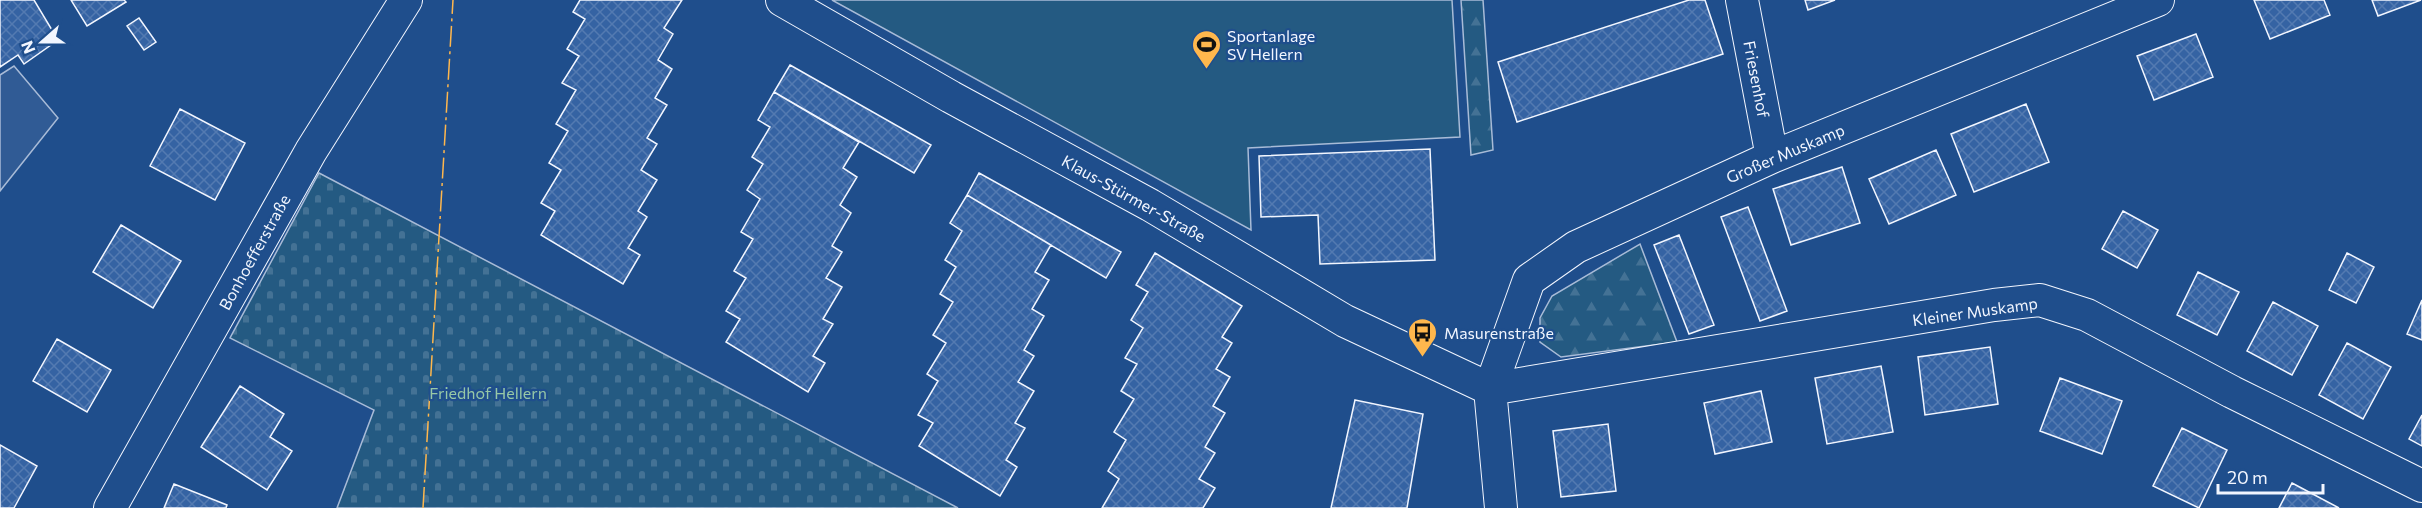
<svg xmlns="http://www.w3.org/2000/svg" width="2422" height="508" font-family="Commissioner,sans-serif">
  <defs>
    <pattern id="forest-firs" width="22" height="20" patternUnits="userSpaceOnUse" patternTransform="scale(1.5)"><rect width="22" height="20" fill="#245a82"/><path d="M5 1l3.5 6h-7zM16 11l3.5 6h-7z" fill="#447295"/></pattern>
    <pattern id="cemetery-stones" width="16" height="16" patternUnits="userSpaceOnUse" patternTransform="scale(1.5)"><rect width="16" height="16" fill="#245a82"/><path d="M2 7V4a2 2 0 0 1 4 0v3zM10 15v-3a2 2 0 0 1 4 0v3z" fill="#447295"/></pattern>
    <pattern id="building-cross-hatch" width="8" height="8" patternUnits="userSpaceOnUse" patternTransform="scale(1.5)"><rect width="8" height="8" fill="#3563a3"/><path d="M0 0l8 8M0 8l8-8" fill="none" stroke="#537ab1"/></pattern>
  </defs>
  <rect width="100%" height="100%" fill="#1f4e8c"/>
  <path fill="#245a82" stroke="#a8bbd7" stroke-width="1.5" d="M832,0H1452L1460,137L1248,148L1251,230Z"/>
  <path fill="url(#forest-firs)" stroke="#a8bbd7" stroke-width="1.5" d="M1461,0H1483L1493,150L1471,155Z
    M1640,244L1677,342L1561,357L1540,342V318L1552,296Z"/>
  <path fill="url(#cemetery-stones)" stroke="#a8bbd7" stroke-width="1.5" d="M319,173L958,508H337L374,410L230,338Z"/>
  <path fill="#305b95" stroke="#a8bbd7" stroke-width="1.5" d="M14,66L58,118L0,191V75Z"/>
  <path fill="url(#building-cross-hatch)" stroke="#f2f6ff" stroke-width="1.5" d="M0,0H34L58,40L24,64L18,55L0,67Z
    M71,0H124L126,2L87,26Z
    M580,0H682L664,28L673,34L658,60L672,69L655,98L667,105L647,138L657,144L641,170L657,180L638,211L647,217L628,248L640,255L623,284L541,235L555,211L541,203L561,170L549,163L568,131L556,124L576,90L562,83L579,56L567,49L585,19L573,12Z
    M1689,0H1705L1723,54L1517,122L1498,62Z
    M1805,0H1835L1808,10Z
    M2254,0H2324L2330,15L2270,39Z
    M2372,0H2421L2378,16Z
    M139,18L156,42L144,50L127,26Z
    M2196,34L2213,77L2154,100L2137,56Z
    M790,65L931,145L914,173L774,92Z
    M774,92L859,142L843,168L857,177L840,205L851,213L832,246L842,252L826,278L842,287L823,319L833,324L813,356L825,363L808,392L726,342L740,319L726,311L746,278L734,271L753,239L741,232L760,199L747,190L763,164L752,157L770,127L758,120Z
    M2026,104L2049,162L1974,192L1951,134Z
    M180,109L245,143L215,200L150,166Z
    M1430,149L1435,260L1320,264L1318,215L1261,217L1259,156Z
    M1936,150L1956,195L1889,224L1869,179Z
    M1842,167L1860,223L1791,245L1773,189Z
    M979,173L1121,252L1106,278L967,195Z
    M967,195L1051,245L1035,272L1049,280L1032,309L1044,316L1024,350L1034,356L1018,382L1034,391L1015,423L1025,428L1006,460L1017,467L1000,496L919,446L933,423L918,415L938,381L927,374L946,343L933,335L953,302L940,294L956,267L945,260L962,231L950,223Z
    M1748,207L1787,311L1760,321L1721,217Z
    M2123,211L2158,230L2137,268L2102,249Z
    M121,225L181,261L153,308L93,272Z
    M1679,235L1714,325L1689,334L1654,245Z
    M1155,253L1242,306L1222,337L1232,343L1216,369L1230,377L1213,406L1225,413L1205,447L1215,453L1199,479L1215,488L1203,508H1102L1119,479L1108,471L1126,440L1114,432L1134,399L1121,391L1137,364L1125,358L1143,328L1131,320L1148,292L1136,285Z
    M2347,253L2374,267L2356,303L2329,290Z
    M2198,272L2239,292L2217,335L2177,315Z
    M2422,300V340L2407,334Z
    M2273,302L2318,326L2292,375L2247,351Z
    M57,339L111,370L87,412L33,381Z
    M2347,343L2391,367L2363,419L2319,395Z
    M1990,347L1998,404L1925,415L1918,357Z
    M1881,366L1893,432L1827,444L1815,378Z
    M2060,378L2122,401L2102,454L2040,431Z
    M240,386L284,414L270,437L292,451L267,490L201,447Z
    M1761,391L1772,442L1715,454L1704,403Z
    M1355,400L1423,414L1407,508H1331Z
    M2422,415V446L2409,439Z
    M1608,424L1616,491L1561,497L1553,431Z
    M2182,428L2227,450L2199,508L2153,486Z
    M0,445L37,466L14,508H0Z
    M2292,483L2339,508H2279Z
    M174,484L227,505L226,508H164Z"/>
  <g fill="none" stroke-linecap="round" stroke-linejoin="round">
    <defs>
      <path id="street" d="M782,0L951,97L1150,205L1345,321L1490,389
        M1742,0L1772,157
        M1490,389L1994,305L2040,300L2087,315L2232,392L2422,486
        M110,508L311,151L406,0
        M1501,508L1490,389L1529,280L1576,247L1772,157L2158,0"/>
    </defs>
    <use href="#street" stroke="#f2f6ff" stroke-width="34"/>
    <use href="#street" stroke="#1f4e8c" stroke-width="32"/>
    <path stroke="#ffb74d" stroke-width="1.5" stroke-dasharray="21 4.5 3 4.5" stroke-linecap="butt" d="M423,508L453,0"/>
  </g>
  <defs>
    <symbol id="stadium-pin" viewBox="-11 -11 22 30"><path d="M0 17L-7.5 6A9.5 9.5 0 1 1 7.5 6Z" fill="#ffb74d" stroke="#1f4e8c"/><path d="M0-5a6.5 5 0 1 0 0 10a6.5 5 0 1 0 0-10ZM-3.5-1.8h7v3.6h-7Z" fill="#111"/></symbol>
    <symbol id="bus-pin" viewBox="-11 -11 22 30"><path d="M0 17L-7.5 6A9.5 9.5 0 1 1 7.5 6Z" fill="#ffb74d" stroke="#1f4e8c"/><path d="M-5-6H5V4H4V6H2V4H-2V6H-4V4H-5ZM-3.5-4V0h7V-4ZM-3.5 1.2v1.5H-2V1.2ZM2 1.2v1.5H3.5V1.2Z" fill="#111"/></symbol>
  </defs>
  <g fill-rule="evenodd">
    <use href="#stadium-pin" x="1190" y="28" width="33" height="45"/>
    <use href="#bus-pin" x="1406" y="316" width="33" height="45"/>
  </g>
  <g text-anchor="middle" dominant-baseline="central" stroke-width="4.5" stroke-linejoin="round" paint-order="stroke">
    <g font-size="16" fill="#f2f6ff" stroke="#1f4e8c" text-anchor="start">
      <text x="1227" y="35">Sportanlage<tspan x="1227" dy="18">SV Hellern</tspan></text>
      <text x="1444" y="332">Masurenstraße</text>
    </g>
    <g font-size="16" fill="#f2f6ff" stroke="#1f4e8c">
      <text transform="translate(1757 79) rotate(79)">Friesenhof</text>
      <text transform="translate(1785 153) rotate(-23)">Großer Muskamp</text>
      <text transform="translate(1134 198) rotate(29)">Klaus-Stürmer-Straße</text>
      <text transform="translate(254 252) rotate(-61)">Bonhoefferstraße</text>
      <text transform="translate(1975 311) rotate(-8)">Kleiner Muskamp</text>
    </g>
    <g font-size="16" fill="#97c8a6" stroke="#1f4e8c">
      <text x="488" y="392">Friedhof Hellern</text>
    </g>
  </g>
  <g transform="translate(42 42) rotate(249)" stroke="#1f4e8c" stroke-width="4.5" paint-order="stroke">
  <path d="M0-4.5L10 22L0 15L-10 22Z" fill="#f2f6ff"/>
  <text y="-9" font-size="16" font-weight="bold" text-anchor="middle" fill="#f2f6ff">N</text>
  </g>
  <path d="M2218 484v9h105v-9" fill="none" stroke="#f2f6ff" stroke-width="3"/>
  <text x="2227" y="484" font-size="18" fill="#f2f6ff" stroke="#1f4e8c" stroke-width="4.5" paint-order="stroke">20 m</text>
</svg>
